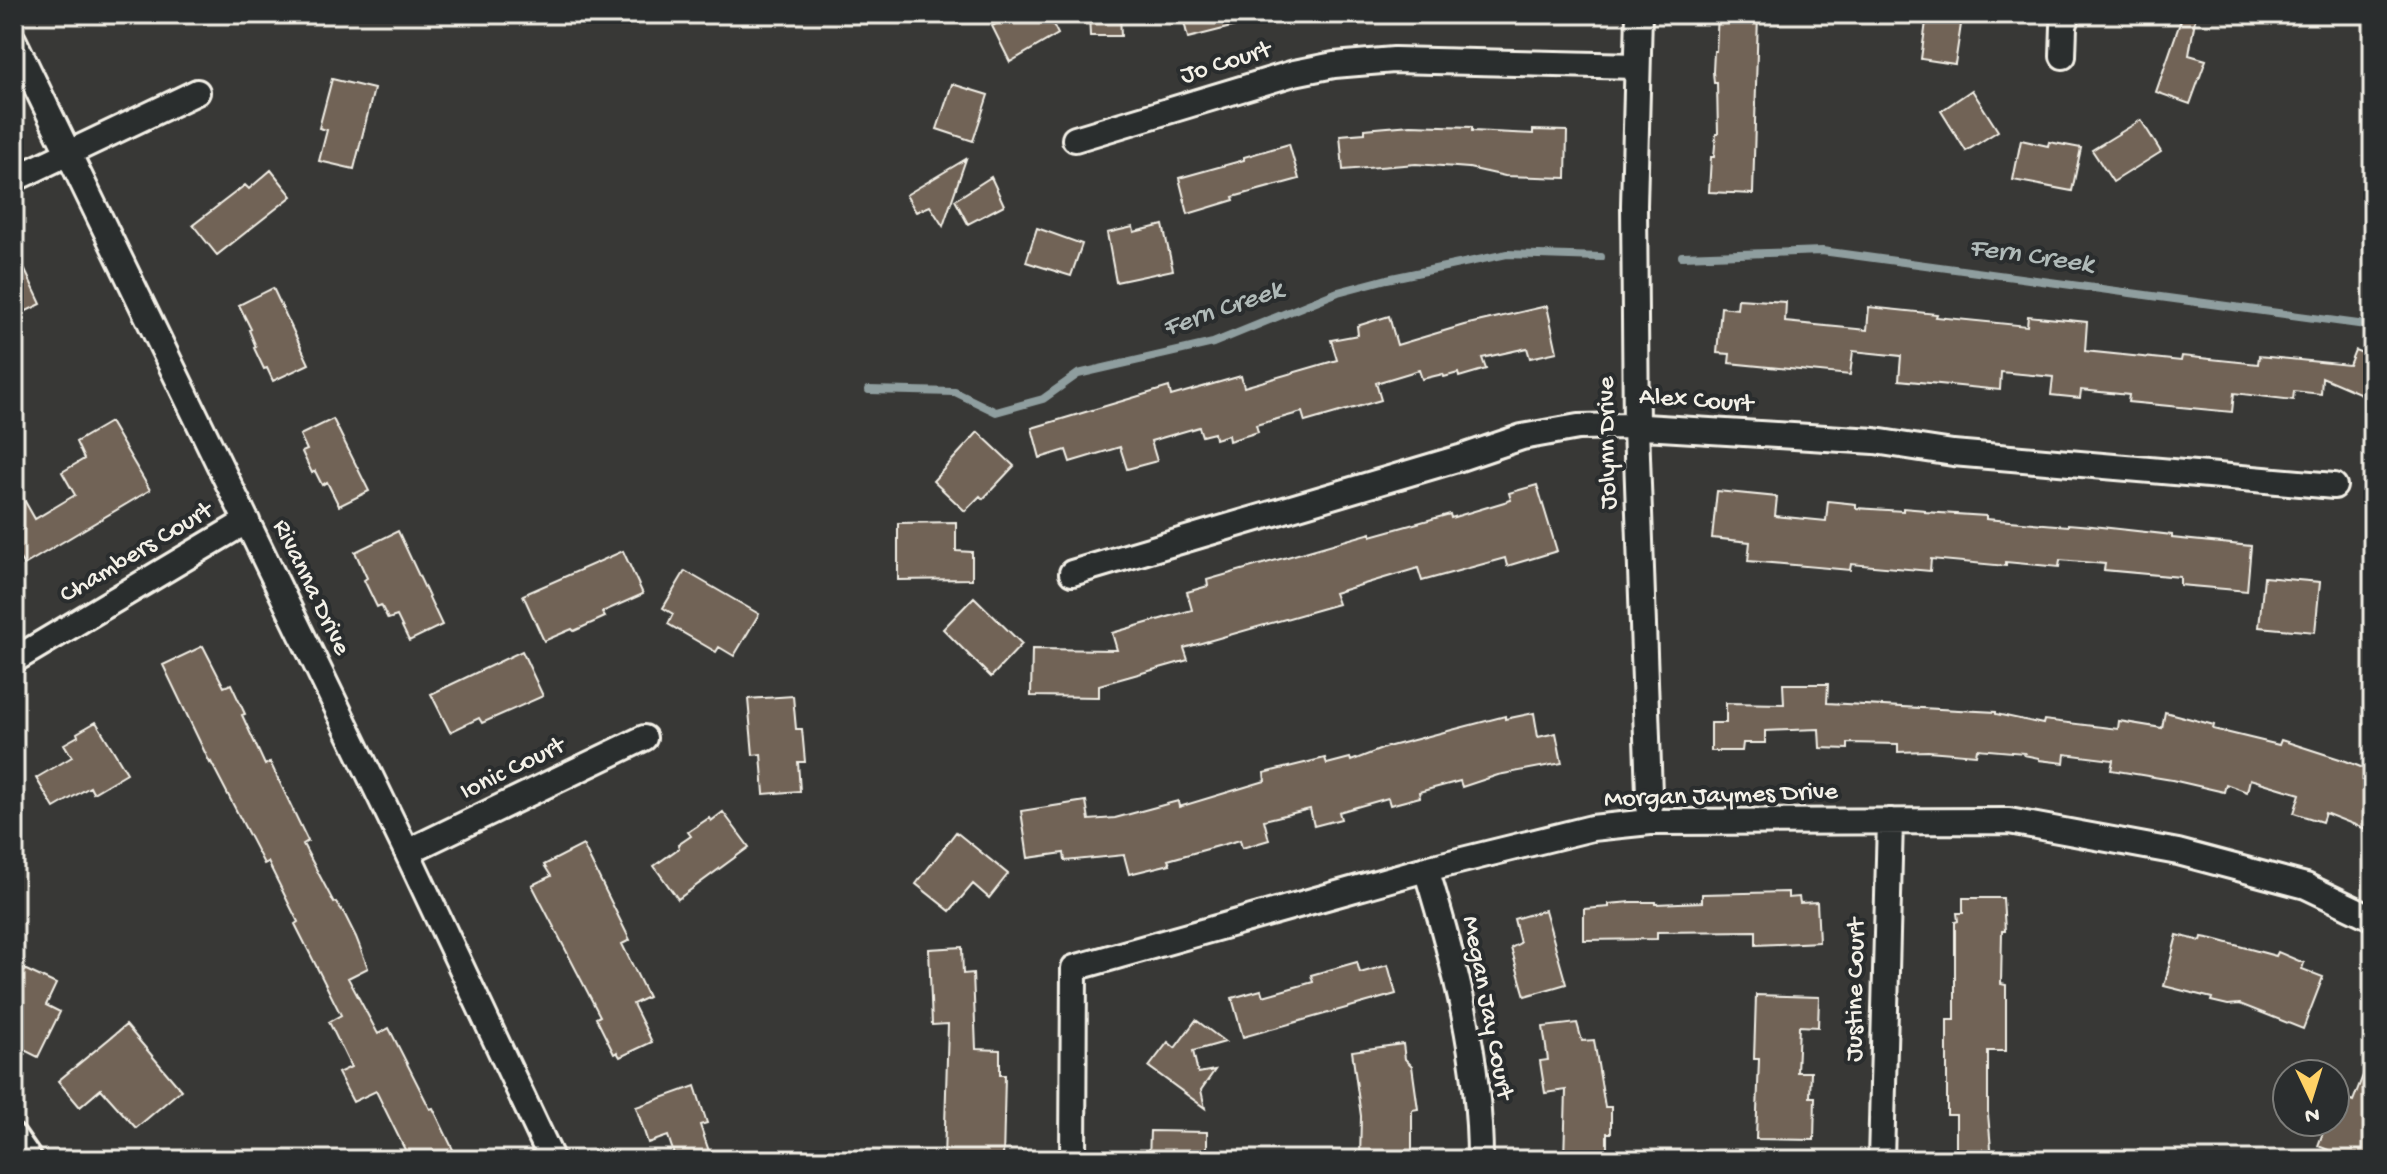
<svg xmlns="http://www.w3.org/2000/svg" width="2387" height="1174" font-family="'Gochi Hand',sans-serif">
  <rect width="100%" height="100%" fill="#383836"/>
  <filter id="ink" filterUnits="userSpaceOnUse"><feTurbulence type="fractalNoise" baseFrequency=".0125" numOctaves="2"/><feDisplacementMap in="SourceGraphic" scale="16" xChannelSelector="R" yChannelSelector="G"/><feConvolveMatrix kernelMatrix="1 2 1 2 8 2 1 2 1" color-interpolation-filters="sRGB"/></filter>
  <g filter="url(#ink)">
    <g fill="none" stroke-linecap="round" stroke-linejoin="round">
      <path stroke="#8f9e9f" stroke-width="8" d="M1682,256L1822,251L2373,326
        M869,390L955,392L996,412L1043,399L1078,374L1213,343L1338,292L1387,279L1507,254L1601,257"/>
    </g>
    <path fill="#716357" stroke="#f4f1e8" stroke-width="2" d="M1015,14H1048L1058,34L1010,62L992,26Z
      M1089,14H1120L1121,36H1090Z
      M1182,14H1250L1251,22L1188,38Z
      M1718,14H1758L1753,194L1709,192L1711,157H1714L1716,134H1718L1717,83H1714L1713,72L1714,51H1716Z
      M1927,14L1962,18L1955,64L1921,59Z
      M2183,14H2196L2189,55L2206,60L2190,104L2156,92Z
      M332,79L374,89L354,169L319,161L327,130L319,128Z
      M952,84L988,95L973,141L937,129Z
      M1972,90L1998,131L1966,151L1941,111Z
      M2141,120L2161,152L2113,182L2092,150Z
      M1411,125L1472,127V131L1533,134V130L1567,131L1566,178L1505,176L1469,168L1416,164L1343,170L1340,135L1365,133V129Z
      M2021,140L2048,146L2049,142L2081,148L2072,191L2013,180Z
      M1289,144L1299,179L1233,197L1234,200L1188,214L1179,178L1244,160V157Z
      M966,159L943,226L930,206L916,212L906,195Z
      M271,170L292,196L217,255L193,225L245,185L249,189Z
      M991,177L1004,205L968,224L955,200Z
      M1163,225L1173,270L1116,282L1107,233L1133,227L1134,232Z
      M1037,228L1082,244L1071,276L1026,262Z
      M14,247L41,304L14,317Z
      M273,288L309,364L273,381L267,368L264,369L254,348L256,347L249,330L251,329L239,305Z
      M1738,299L1786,302L1785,322L1867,330L1869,307L1937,314L1936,317L2027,326L2028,316L2087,322L2085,351L2181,361L2182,356L2258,364L2259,356L2349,365L2355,350L2373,357V399L2322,377L2321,394L2294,391L2293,400L2234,393L2232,412L2128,402L2129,395L2081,390L2080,398L2051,395L2053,377L2001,372L2000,390L1899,380L1901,356L1853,351L1850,375L1729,363L1730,354L1717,353L1721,307L1737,309Z
      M1547,306L1557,352L1530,358L1527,348L1482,358L1486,369L1459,377L1458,373L1444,377L1443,374L1422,379L1419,370L1376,383L1381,400L1305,422L1302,412L1256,425L1258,432L1229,441L1228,435L1215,439L1214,433L1202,436L1199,427L1151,441L1157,461L1127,469L1120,447L1070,462L1066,450L1040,458L1032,428L1169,387L1171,396L1241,376L1244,387L1337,360L1331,340L1358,335L1357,326L1389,316L1397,345L1464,325Z
      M333,419L369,491L339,506L327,482L322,485L315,471L312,473L302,452L307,450L300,435Z
      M110,422L150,490L24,565L14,550V482L35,519L75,495L62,472L84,459L76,442Z
      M978,432L1014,466L983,499L980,496L965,511L933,481Z
      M1537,485L1557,551L1507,566L1505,558L1422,581L1418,568L1334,593L1338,604L1184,648L1188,660L1099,685V697L1031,696L1032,649L1117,650L1112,633L1192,610L1187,592L1208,586L1207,580L1371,533V536L1450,514L1451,518L1511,500L1509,493Z
      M1717,491L1777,497L1775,516L1826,521L1828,501L1856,504V508L1903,511V508L1925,510V512L1986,516V519L2068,526V524L2092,526L2172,535V538L2251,546L2247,591L2180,585V577L2104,570L2105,564L2060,560L2059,567L2006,562V566L1931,559L1930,571L1851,564L1850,570L1748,561L1750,542L1712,538Z
      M956,522V551L972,552V579L898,580V523Z
      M398,531L442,625L409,641L397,616L388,619L381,605L377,607L364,580L367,578L355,552Z
      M623,551L643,594L602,612L605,617L574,631L572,629L544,641L523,595Z
      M685,571L759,614L734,656L719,647L716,652L668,624L673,614L663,608Z
      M2264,577L2320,582L2315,632L2259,627Z
      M974,597L1022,644L991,677L943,629Z
      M203,646L224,687L231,684L245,714L242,715L265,765L270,762L308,841L303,844L334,903L336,902L344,913L356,937L368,968L348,978L378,1034L389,1028L430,1109L433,1108L458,1160H410L376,1091L353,1102L338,1073L351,1067L329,1022L341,1015L295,924L298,922L268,862L264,864L211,762L210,763L163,665Z
      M522,651L543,696L482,723L479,718L450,732L431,694Z
      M1783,684H1828L1827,703L1996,712V714L2043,724L2044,720L2118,729L2119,721L2162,728L2165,712L2214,725L2213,729L2279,745L2281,740L2346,761L2373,772V832L2325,813L2322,822L2294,813L2300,794L2250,779L2247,792L2226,784L2224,792L2172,780L2111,770L2113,760L2065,754L2064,763L2039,760V758L2024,755L2025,753L1977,749L1976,755L1928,751L1898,752V744L1848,743V749L1820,748L1819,729L1765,731V743H1743L1742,751H1711V723H1726V703L1784,704Z
      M793,696L796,729H802L805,762H798L800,791L764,794L761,754L753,755L748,699Z
      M1534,713L1538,737L1556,733L1562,763L1498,775L1462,787L1460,781L1419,792L1420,797L1390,805L1388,798L1339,812L1341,819L1314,826L1310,809L1264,820L1269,840L1242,848L1240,840L1168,860L1170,864L1129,874L1124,855L1065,861L1064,853L1028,858L1021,811L1086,801L1089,820L1115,818L1178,801L1179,807L1265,781L1264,773L1276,770L1325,758L1327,764L1350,758L1351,761L1387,747L1505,716V719Z
      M96,722L127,773L93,793L90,787L54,808L36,778L72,757L64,744L78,736L77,733Z
      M723,812L749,847L678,899L654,866L679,848L678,845L691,836L688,832L709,818L711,821Z
      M956,832L1008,874L989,898L973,884L950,911L916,884Z
      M583,845L630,940L622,944L648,997L633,1004L652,1042L620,1057L617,1052L614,1054L596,1018L600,1016L532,885L551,876L544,865Z
      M1788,892V898L1799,897L1800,903L1817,902L1819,942L1756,945V931L1657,932V939L1584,940V909L1609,907V904L1631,902H1656V904L1702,902V894Z
      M1963,898H2003L2005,931H2002L2001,984L2006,985V1051H1988V1114L1992,1160H1956V1115H1947V1020H1955V922L1958,921L1957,913H1963Z
      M1545,910L1566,984L1525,996L1511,948L1520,943L1514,919Z
      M2177,935L2201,941L2202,937L2213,939L2276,956L2278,952L2304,963L2302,969L2323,977L2303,1029L2240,1004L2228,1005L2211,1001L2212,998L2164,986Z
      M962,947L963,974L973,973L976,1049L1000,1050V1075H1005L1003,1160H944L948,1024L932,1025L929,949Z
      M1357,962L1360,973L1388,965L1396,994L1243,1037L1232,998L1261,990L1263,996L1313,982L1311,975Z
      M24,969L56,984L46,1005L60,1012L38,1057L14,1045V990Z
      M1756,995L1819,997L1818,1027L1799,1026L1797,1072H1811L1810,1097H1815L1814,1140L1756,1139L1759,1059H1754Z
      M1196,1020L1225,1042L1193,1051L1198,1073L1215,1070L1201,1090L1205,1108L1149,1067L1168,1042L1175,1048Z
      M1577,1023L1582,1041L1594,1040L1605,1107H1611V1133H1607V1160H1564L1566,1090L1545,1093L1540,1061L1548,1060L1543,1027Z
      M126,1025L181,1090L136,1128L101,1089L80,1107L58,1081Z
      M1403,1044L1405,1059L1412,1066L1418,1109L1412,1110V1160H1360L1361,1116L1352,1051Z
      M2371,1055L2373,1056V1160H2354L2318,1146L2327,1122H2335V1094L2353,1101Z
      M695,1086L707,1123L700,1125L712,1160H676L668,1136L648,1143L636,1107Z
      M1150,1131L1207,1132V1160H1149Z"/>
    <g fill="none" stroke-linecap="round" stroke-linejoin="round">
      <defs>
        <path id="minor" d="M1639,14L1634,205L1636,428L1650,822
          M14,41L407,852L552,1160
          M2063,56L2064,26L2068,14
          M1075,139L1294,73L1334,65L1394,60L1637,66
          M14,179L197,92
          M1072,573L1460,458L1522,437L1578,427L1627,426L1875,441L1953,453L2334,486
          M14,660L247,521
          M407,852L644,738
          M1426,869C1455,963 1480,1061 1480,1160
          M14,1137L30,1160
          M1073,1160L1074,968L1426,869L1592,828L1650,822L2009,821L2178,852L2306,886L2373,918
          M1881,1160L1890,821"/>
      </defs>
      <use href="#minor" stroke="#f4f1e8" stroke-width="30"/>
      <use href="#minor" stroke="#2a2d2e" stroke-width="24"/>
    </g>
  </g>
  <g text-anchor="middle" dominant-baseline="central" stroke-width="8" stroke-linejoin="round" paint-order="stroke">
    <g font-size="26" fill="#f4f1e8" stroke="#2a2d2e">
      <text transform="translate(1226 64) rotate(-17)">Jo Court</text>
      <text transform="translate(1696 402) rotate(4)">Alex Court</text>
      <text transform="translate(1609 443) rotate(-91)">Jolynn Drive</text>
      <text transform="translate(137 554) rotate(-31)">Chambers Court</text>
      <text transform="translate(310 588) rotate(64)">Rivanna Drive</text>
      <text transform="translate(513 770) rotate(-26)">Ionic Court</text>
      <text transform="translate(1721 797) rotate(-2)">Morgan Jaymes Drive</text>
      <text transform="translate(1857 990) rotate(-89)">Justine Court</text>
      <text transform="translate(1486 1008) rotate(79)">Megan Jay Court</text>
    </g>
    <g font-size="28" font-style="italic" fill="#b0bab8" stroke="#2a2d2e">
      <text transform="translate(2031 257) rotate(8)">Fern Creek</text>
      <text transform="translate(1223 310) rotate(-19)">Fern Creek</text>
    </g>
  </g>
  <rect width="2387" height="1174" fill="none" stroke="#2a2d2e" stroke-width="48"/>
  <rect x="24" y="24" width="2339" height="1126" fill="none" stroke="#f4f1e8" stroke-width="3" filter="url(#ink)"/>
  <g transform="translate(2311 1098) rotate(176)"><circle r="38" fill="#2a2d2e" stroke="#7b7b78" stroke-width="2"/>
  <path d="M0-6L14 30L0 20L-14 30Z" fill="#ffd166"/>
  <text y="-12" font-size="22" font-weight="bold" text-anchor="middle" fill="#f4f1e8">N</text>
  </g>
</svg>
